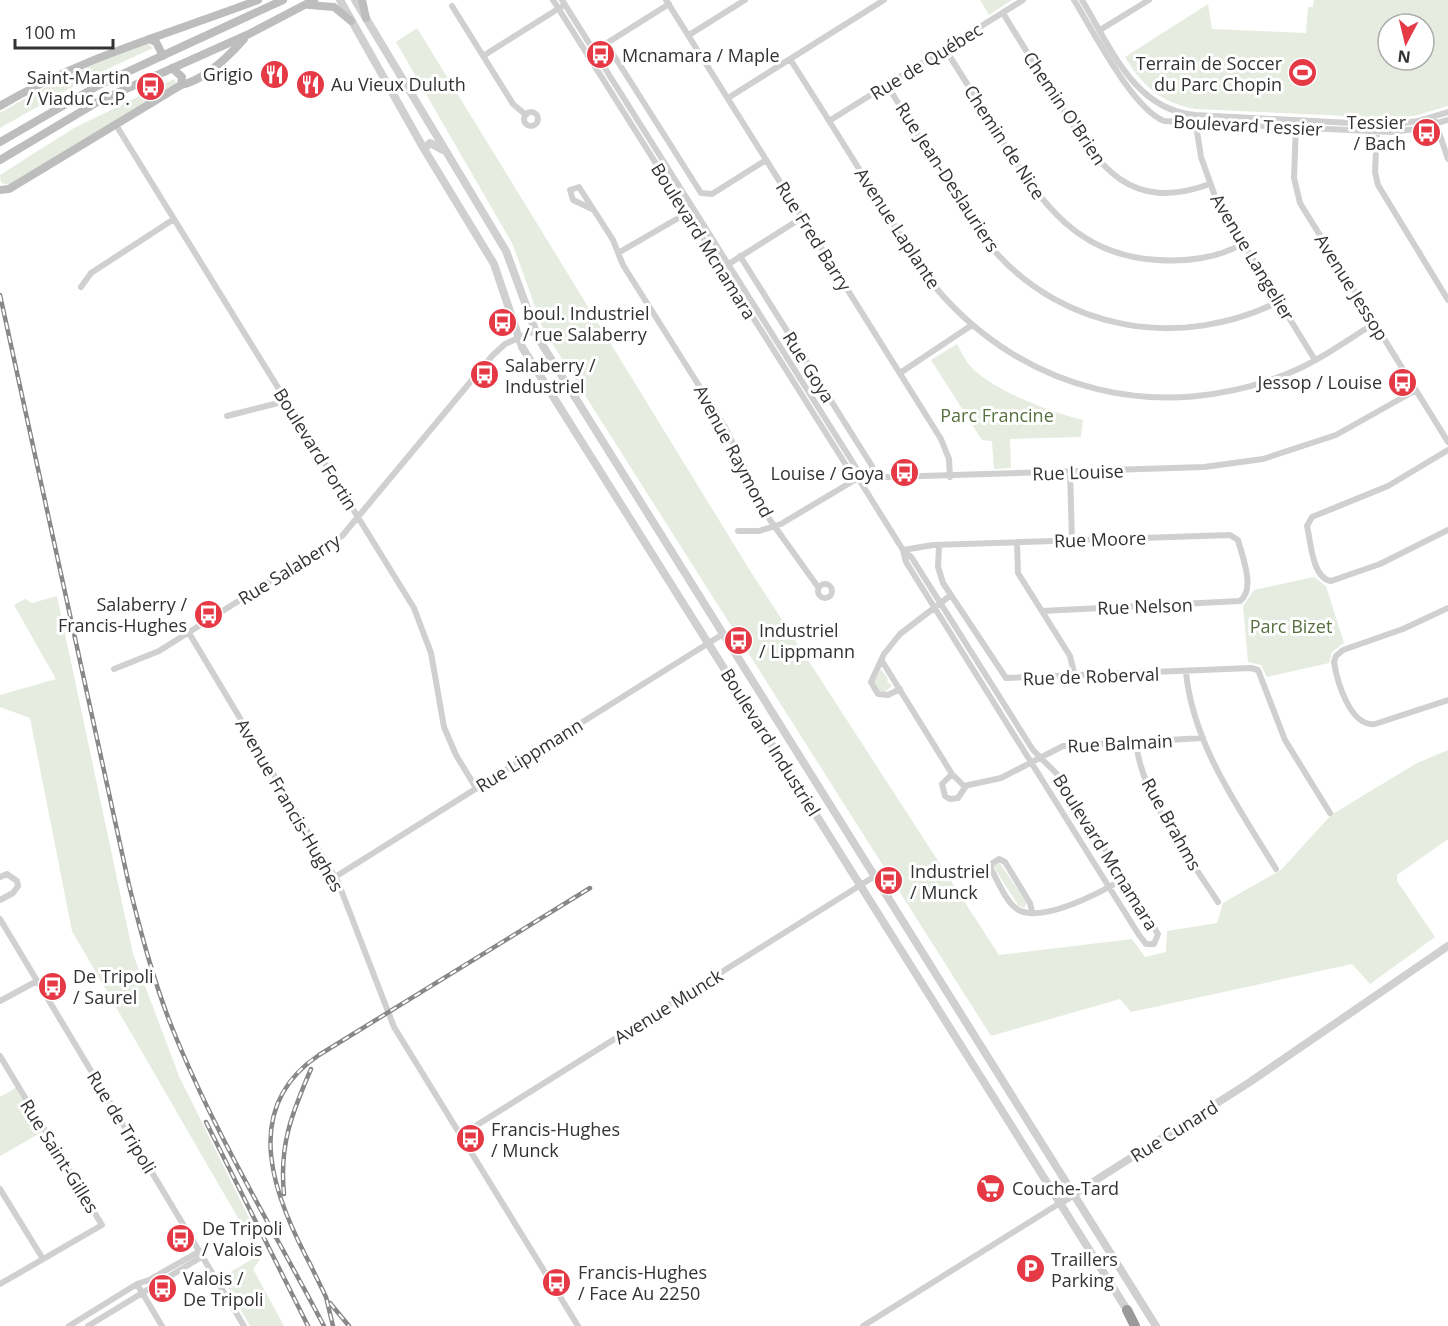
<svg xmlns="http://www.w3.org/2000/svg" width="1448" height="1326" font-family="'Open Sans',sans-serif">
  <rect width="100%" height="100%" fill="#fff"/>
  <path fill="#e6ecdf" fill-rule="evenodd" d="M980,0H1012L989,15Z
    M1314,0H1448V106L1414,116L1389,118L1195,109C1161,103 1142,85 1125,57L1208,4L1212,29L1306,33L1308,7H1313ZM1388,24H1424V60H1388Z
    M417,28L749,569L999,955L1132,939L1145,957L1166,952L1167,931L1217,923L1223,903L1281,870L1331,815L1417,763L1448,750V839L1397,875V881L1435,937L1370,984L1352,964L1131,1012L1120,999L991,1036L543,329L513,245L396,42Z
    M147,43L153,48L88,78L0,128V113C48,84 95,62 147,43Z
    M174,79L176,83L10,185L1,183L0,175L74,128Z
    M957,344C961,352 966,362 972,368C995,391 1052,413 1083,420L1081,437L1010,439L1011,468L994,469L992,441L982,440L931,360Z
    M1314,577L1326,586L1344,643L1332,652L1329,663L1267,677L1261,665L1248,662L1243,606L1254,590Z
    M57,596L133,954L179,1076L250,1220L261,1258L253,1269L284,1326H250L222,1277L254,1258L249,1237L72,931L30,718L0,707V695L56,679L14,605L25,599L32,603Z
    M881,669L888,679L887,681L892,686L885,692L879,691L874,681Z
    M999,862L1027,903L1024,908L1018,905L995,869L994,865Z
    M17,1087L44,1131L0,1156V1097Z"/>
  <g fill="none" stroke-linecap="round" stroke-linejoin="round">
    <path stroke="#d0d0d0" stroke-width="6" d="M553,0L851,473L858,478L903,550L912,558L1033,750L1058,775L1158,934L1154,944H1146L1139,935L906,562L903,550
      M562,0L857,469L858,478
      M666,0L941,439L949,459L950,477
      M1074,0C1093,31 1132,108 1164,121L1391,132L1416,129L1448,120
      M1082,0C1110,46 1134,110 1195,115L1389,125L1418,121L1448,112
      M452,6L513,104L526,115
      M1003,13C1021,43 1040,73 1059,103C1098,164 1127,214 1210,184
      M1100,30L1149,0
      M689,35L745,0
      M606,43L701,193L712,194L766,160
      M945,49C965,80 984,111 1003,142C1042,204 1078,256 1158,260C1186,262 1218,258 1242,244
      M591,53L669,4
      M483,56L561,7
      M790,59C822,109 853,159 884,209C901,235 916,264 936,288C1025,393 1162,425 1289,373C1319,361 1347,340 1375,323
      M887,85C908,119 930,153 951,186C964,207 976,228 991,247C1063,332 1181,350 1278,302
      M728,98L884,0
      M524 119a7 7 0 1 1 14 0a7 7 0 1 1-14 0Z
      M1195,119L1201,157L1216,199L1315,360
      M829,121L1023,0
      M1435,121L1448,159
      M1296,124L1294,178L1300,203L1448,442
      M116,125L414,608L431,653L444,727L456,755L476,788
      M1377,129L1375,172L1378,185L1448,300
      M592,209L573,200L570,190L579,187L613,240L623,265L725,427L770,520L818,587
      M618,253L687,213
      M740,256L872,466L874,478
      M724,267L803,217
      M81,287L91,273L174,219
      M900,373L972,325
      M227,416L286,401
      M1448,450L1388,486L1312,517L1307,526C1311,542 1312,578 1331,581L1380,564L1448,530
      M1070,472L1072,540
      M738,531H759L781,524L858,478L1204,467L1263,459L1336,435L1416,390
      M1017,542L1018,573L1070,656L1075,677
      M939,545L938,567L943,583L1006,678L1251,668L1258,670L1285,740L1330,813
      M903,550L933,545L1230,535L1238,540C1242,556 1256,589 1240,601L1042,611
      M818 591a7 7 0 1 1 14 0a7 7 0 1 1-14 0Z
      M1448,608L1403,629L1343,650L1336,656L1334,662C1337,681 1350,727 1375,724L1448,700
      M189,633L338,882L394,1027L578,1326
      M882,661L952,774L964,786L1001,778L1063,746L1203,738
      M114,669L159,651L342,536L492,356L505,344L534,331
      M1186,672C1193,745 1239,808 1276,869
      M900,689L888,695L878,694L871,682L884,654L900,634L951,595
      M1136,742C1141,796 1189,857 1218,902
      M952,774L942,784L945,796L950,799L958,798L966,786
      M0,877L7,874L17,881L18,886L13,893L0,900
      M335,877L723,634
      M1032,911L1030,903L1005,862L999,859L991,864V869C998,881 1006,902 1017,909C1041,925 1103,891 1123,879
      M0,919L244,1326
      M0,1001L37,981
      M0,1056L102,1225L0,1284
      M461,1135L875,876
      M0,1189L43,1259
      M137,1284L162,1326
      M69,1326L137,1284L149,1280L200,1251
      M88,1326L203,1256
      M863,1326L1060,1203"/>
    <path stroke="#d0d0d0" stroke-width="8" d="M340,0L424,149L494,264L522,347L1129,1313
      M355,0L506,251L538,338L1156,1326
      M424,149L430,143L443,150
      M1060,1203L1250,1082L1448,946"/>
    <path stroke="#bdbdbd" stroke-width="8" d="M362,0L366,18
      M309,5L334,7L351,21
      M149,39L156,42L163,56
      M172,68L182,77L181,85
      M0,106C84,56 169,34 258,0
      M0,142L99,85L283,0
      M0,160L99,101L249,34L314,0
      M0,190L9,189L181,85C205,80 228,57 244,39"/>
    <path stroke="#9a9a9a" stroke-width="10" d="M1127,1310L1135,1326"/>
    <defs>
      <path id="rail" d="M0,295L129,885C141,933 153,979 171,1025C212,1129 272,1227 324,1326
        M206,1122L308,1326
        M284,1194C279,1145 292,1113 311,1069
        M309,1262L326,1297L333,1326
        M312,1268C276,1200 237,1110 319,1055L590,888
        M330,1303L349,1326"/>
    </defs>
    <use href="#rail" stroke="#888" stroke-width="4.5"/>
    <use href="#rail" stroke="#fff" stroke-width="2" stroke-dasharray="7" stroke-linecap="butt"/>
  </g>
  <defs>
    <symbol id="bus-disc" viewBox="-11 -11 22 22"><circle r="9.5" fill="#e63946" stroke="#fff"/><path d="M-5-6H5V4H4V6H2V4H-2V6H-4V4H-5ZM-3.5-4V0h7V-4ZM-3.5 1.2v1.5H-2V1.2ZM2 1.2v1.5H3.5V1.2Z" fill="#fff"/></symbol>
    <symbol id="stadium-disc" viewBox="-11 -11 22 22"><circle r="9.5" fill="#e63946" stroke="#fff"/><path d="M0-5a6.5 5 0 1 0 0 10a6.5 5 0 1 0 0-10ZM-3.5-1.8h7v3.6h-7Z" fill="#fff"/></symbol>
    <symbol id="restaurant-disc" viewBox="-11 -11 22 22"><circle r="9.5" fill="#e63946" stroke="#fff"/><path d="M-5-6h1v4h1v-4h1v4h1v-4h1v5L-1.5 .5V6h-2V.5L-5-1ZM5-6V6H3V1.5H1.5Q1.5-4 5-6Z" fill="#fff"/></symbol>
    <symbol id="supermarket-disc" viewBox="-11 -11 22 22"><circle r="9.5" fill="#e63946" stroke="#fff"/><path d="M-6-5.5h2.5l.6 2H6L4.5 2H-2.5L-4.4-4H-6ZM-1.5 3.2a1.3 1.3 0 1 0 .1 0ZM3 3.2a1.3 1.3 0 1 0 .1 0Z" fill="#fff"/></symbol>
    <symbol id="parking-disc" viewBox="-11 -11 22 22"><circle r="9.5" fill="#e63946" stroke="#fff"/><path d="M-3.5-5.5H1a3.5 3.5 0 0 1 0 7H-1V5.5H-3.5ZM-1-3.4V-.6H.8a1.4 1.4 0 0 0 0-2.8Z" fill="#fff"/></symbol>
  </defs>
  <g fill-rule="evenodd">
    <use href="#bus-disc" x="584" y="38" width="33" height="33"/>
    <use href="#stadium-disc" x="1286" y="56" width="33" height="33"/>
    <use href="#restaurant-disc" x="258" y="58" width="33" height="33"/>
    <use href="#restaurant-disc" x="294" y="68" width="33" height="33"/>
    <use href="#bus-disc" x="134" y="70" width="33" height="33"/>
    <use href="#bus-disc" x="1410" y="116" width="33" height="33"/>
    <use href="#bus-disc" x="486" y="306" width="33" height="33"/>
    <use href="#bus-disc" x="468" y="358" width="33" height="33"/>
    <use href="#bus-disc" x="1386" y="366" width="33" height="33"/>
    <use href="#bus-disc" x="888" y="456" width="33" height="33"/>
    <use href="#bus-disc" x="192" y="598" width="33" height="33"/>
    <use href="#bus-disc" x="722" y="624" width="33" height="33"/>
    <use href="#bus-disc" x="872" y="864" width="33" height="33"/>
    <use href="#bus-disc" x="36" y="970" width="33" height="33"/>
    <use href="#bus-disc" x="454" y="1122" width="33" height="33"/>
    <use href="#supermarket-disc" x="974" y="1172" width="33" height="33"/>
    <use href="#bus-disc" x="164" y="1222" width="33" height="33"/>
    <use href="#parking-disc" x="1014" y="1252" width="33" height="33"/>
    <use href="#bus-disc" x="540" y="1266" width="33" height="33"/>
    <use href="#bus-disc" x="146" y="1272" width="33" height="33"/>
  </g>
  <g text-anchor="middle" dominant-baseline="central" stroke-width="6" stroke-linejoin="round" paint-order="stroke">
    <g font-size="18" fill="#333" stroke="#fff" text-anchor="start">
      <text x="622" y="55">Mcnamara / Maple</text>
      <text x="1282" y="63" text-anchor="end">Terrain de Soccer<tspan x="1282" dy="21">du Parc Chopin</tspan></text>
      <text x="253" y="74" text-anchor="end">Grigio</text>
      <text x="130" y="77" text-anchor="end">Saint-Martin<tspan x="130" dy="21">/ Viaduc C.P.</tspan></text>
      <text x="331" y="84">Au Vieux Duluth</text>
      <text x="1406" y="122" text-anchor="end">Tessier<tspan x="1406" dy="21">/ Bach</tspan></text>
      <text x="523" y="313">boul. Industriel<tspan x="523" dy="21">/ rue Salaberry</tspan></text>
      <text x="505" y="365">Salaberry /<tspan x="505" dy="21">Industriel</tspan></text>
      <text x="1382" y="382" text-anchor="end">Jessop / Louise</text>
      <text x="884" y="473" text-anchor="end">Louise / Goya</text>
      <text x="187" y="604" text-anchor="end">Salaberry /<tspan x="187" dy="21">Francis-Hughes</tspan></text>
      <text x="759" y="630">Industriel<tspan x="759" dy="21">/ Lippmann</tspan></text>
      <text x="910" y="871">Industriel<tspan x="910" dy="21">/ Munck</tspan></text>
      <text x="73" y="976">De Tripoli<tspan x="73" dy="21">/ Saurel</tspan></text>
      <text x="491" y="1129">Francis-Hughes<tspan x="491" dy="21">/ Munck</tspan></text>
      <text x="1012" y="1188">Couche-Tard</text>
      <text x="202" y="1228">De Tripoli<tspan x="202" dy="21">/ Valois</tspan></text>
      <text x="1051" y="1259">Traillers<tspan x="1051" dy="21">Parking</tspan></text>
      <text x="578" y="1272">Francis-Hughes<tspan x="578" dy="21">/ Face Au 2250</tspan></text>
      <text x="183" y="1278">Valois /<tspan x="183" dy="21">De Tripoli</tspan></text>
    </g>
    <g font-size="18" fill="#333" stroke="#fff">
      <text transform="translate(926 61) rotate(-32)">Rue de Québec</text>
      <text transform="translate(1065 108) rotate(56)">Chemin O'Brien</text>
      <text transform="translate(1248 125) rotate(3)">Boulevard Tessier</text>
      <text transform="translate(1005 142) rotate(57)">Chemin de Nice</text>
      <text transform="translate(948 177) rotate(57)">Rue Jean-Deslauriers</text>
      <text transform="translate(898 228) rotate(57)">Avenue Laplante</text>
      <text transform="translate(814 236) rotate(58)">Rue Fred Barry</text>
      <text transform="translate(704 241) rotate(58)">Boulevard Mcnamara</text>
      <text transform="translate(1253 257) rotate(59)">Avenue Langelier</text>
      <text transform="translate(1352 287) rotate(58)">Avenue Jessop</text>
      <text transform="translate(809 367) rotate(58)">Rue Goya</text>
      <text transform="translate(316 449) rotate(58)">Boulevard Fortin</text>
      <text transform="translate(734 451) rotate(62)">Avenue Raymond</text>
      <text transform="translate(1078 472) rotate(-2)">Rue Louise</text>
      <text transform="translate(1100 539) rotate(-2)">Rue Moore</text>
      <text transform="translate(289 569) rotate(-32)">Rue Salaberry</text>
      <text transform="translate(1145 606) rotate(-2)">Rue Nelson</text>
      <text transform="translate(1091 676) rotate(-2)">Rue de Roberval</text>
      <text transform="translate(771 742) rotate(58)">Boulevard Industriel</text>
      <text transform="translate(1120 743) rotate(-3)">Rue Balmain</text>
      <text transform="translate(529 755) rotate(-32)">Rue Lippmann</text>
      <text transform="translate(290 805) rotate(60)">Avenue Francis-Hughes</text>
      <text transform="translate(1172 824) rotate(61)">Rue Brahms</text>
      <text transform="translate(1106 852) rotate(58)">Boulevard Mcnamara</text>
      <text transform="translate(668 1006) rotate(-32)">Avenue Munck</text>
      <text transform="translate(122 1122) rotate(59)">Rue de Tripoli</text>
      <text transform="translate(1174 1131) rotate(-32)">Rue Cunard</text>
      <text transform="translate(60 1156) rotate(58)">Rue Saint-Gilles</text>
    </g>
    <g font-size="18" fill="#56703f" stroke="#fff">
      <text x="997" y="415">Parc Francine</text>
      <text x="1291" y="626">Parc Bizet</text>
    </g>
  </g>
  <g transform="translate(1406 42) rotate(187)"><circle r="28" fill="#ffffff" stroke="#adadad" stroke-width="1.5"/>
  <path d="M0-4.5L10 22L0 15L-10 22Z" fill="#e63946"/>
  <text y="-9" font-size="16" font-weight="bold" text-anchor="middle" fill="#333333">N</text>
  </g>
  <path d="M15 39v9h98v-9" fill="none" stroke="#333333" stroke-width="3"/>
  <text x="24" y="39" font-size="18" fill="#333333" stroke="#ffffff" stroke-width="4.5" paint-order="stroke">100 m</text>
</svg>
